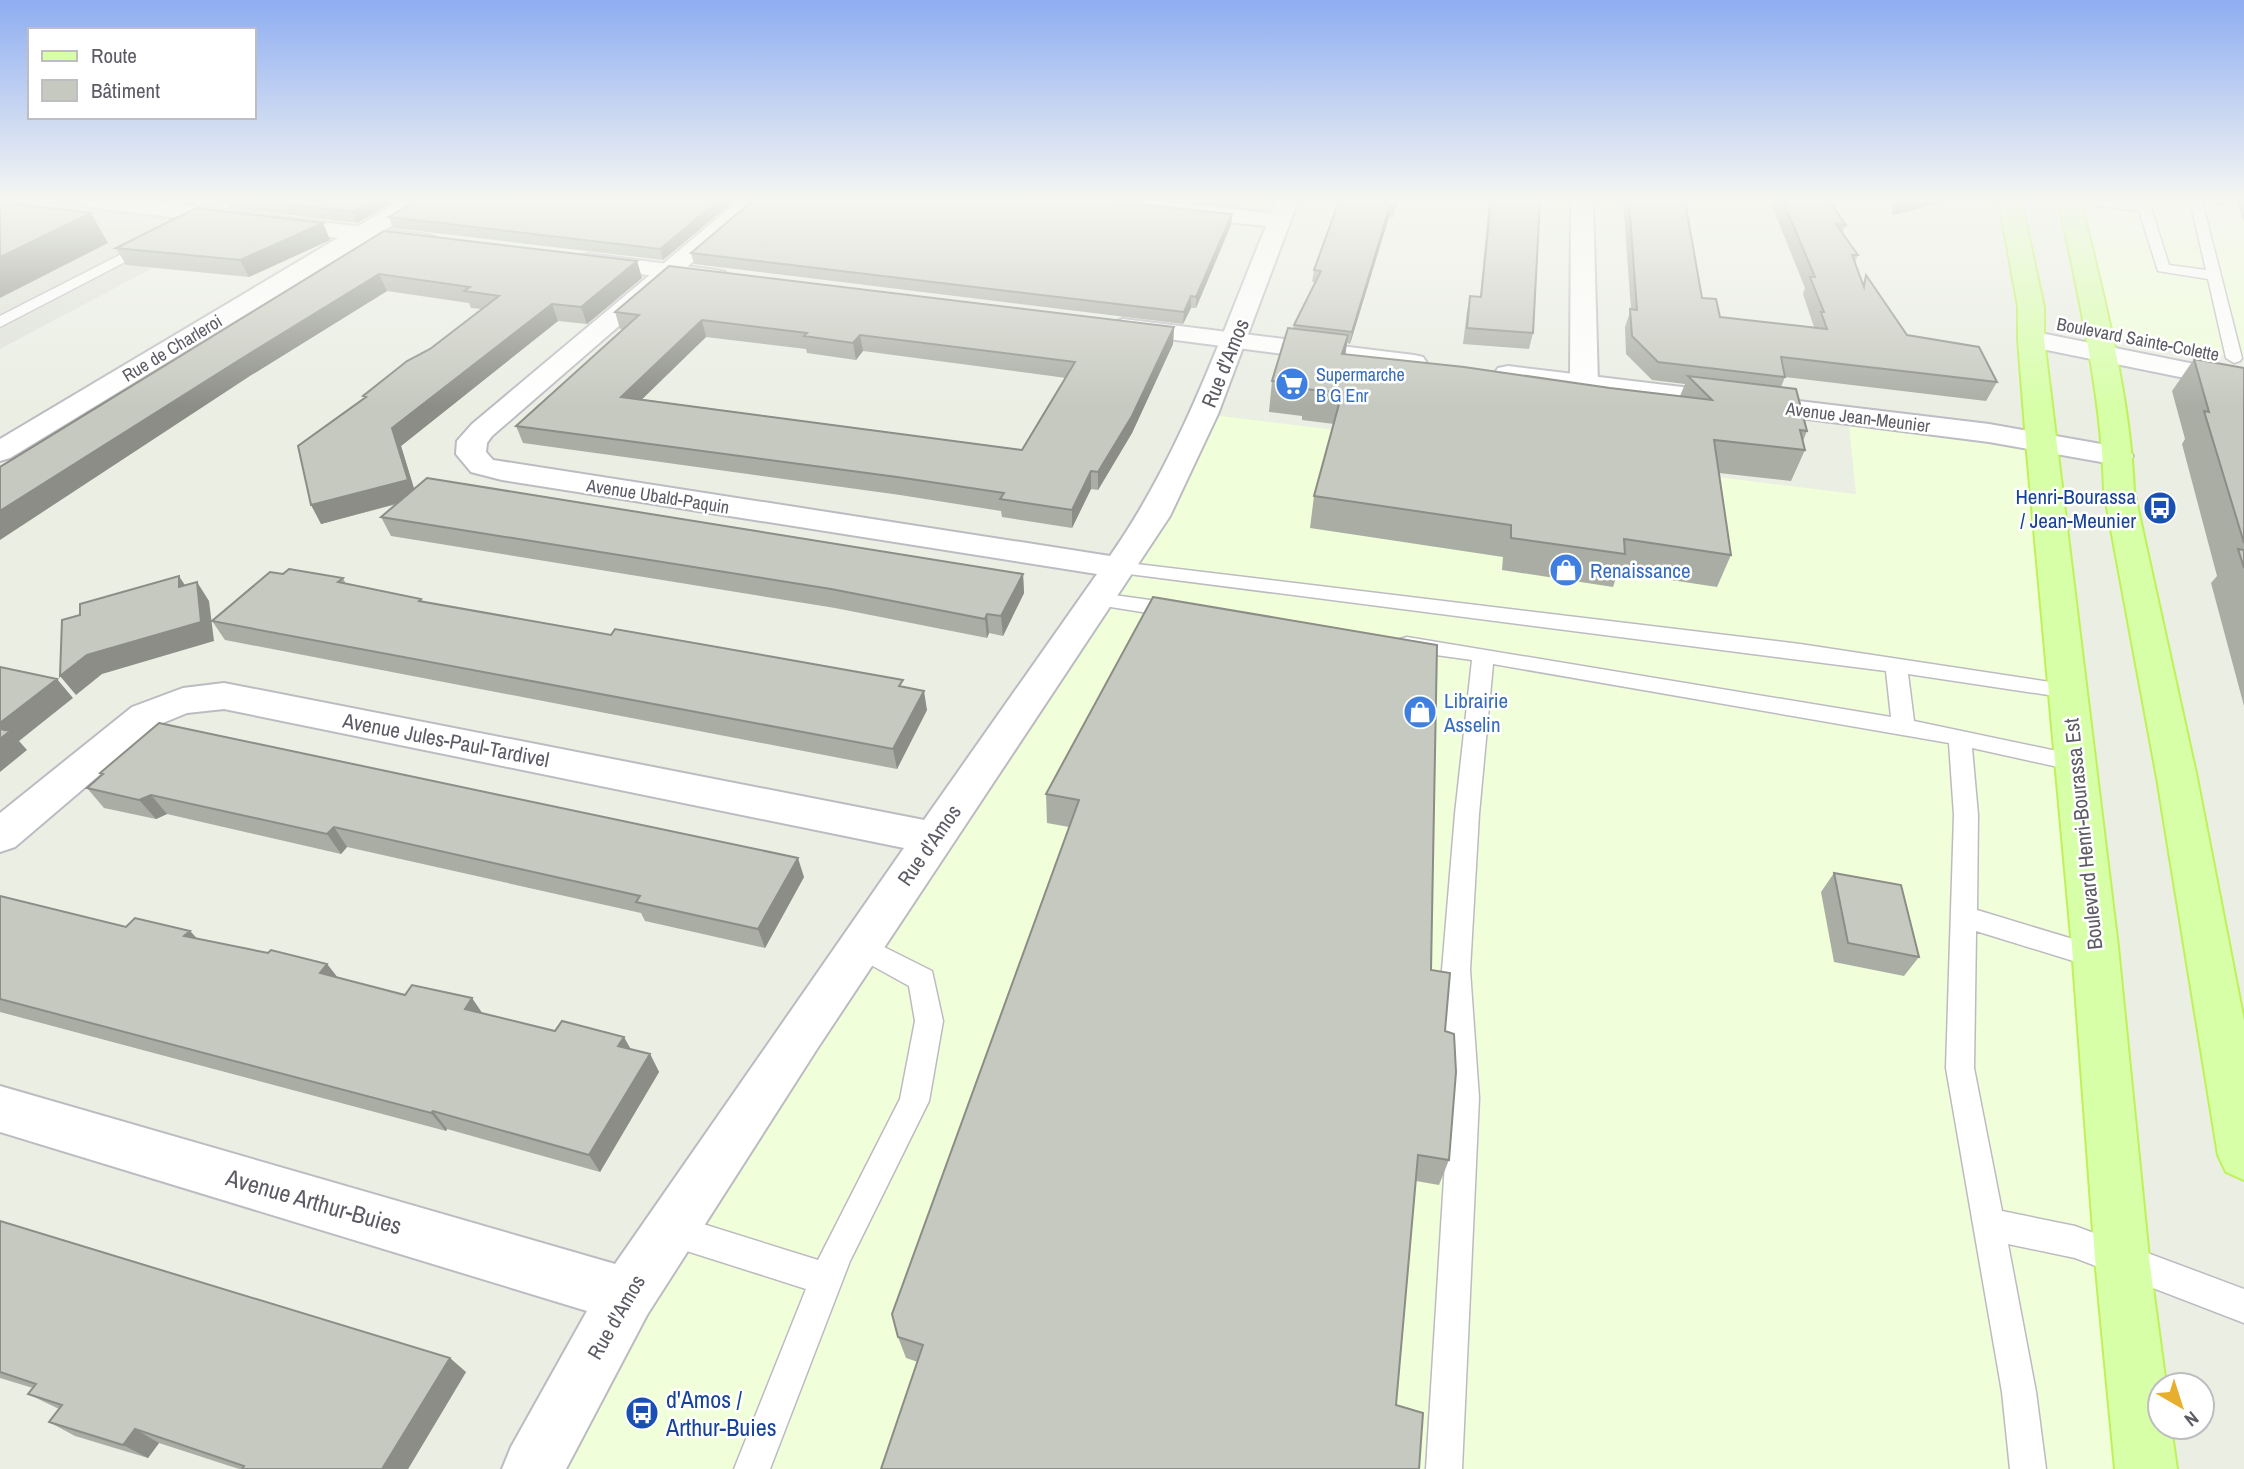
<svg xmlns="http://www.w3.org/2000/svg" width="2244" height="1469" font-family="'Archivo Narrow',sans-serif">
  <rect width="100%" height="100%" fill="#eaeee3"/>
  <path fill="#f0fed9" d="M2071,201H2244V359L2098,332Z
    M1204,414L1856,494L1848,416L2041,441L2150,1469H533Z"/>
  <path fill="#dddfd8" d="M0,201H96L245,219L0,349Z"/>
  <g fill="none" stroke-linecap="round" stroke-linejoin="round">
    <defs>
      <path id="lane" d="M2087,201H2149L2169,265L2206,270L2190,201H2202L2242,358L2240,361L2234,363L2226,358L2208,279L2158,271L2139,211L2093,205Z
        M147,241L154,245L152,248L0,327V316Z
        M1120,562L1800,644L2076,686L2079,691L2076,696L2068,698L1908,674L1914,721L2076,755L2084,757L2088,763L2084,769L2076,771L1972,748L1978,815L1977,910L2106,949L2109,957L2106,965L2096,968L1976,931L1974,1068L2002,1211L2075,1226L2244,1289V1323L2075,1258L2008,1244L2036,1392L2046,1469H2010L2002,1392L1946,1068L1954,815L1949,743L1493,664L1479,814L1470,970L1479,1098L1462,1469H1426L1449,1098L1442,970L1455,814L1472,660L1407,651L1400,649L1396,644L1400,639L1407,637L1891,717L1886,671L1113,572L1110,568L1113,564Z
        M1099,593L1179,604L1186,606L1189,611L1186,616L1179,618L1092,604L1089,599L1092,594Z
        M860,935L932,971L943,1021L929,1101L850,1261L770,1469H734L806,1289L671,1246L660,1241L655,1230L660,1219L671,1214L818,1260L900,1099L915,1021L909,986L851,954L847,946L851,938Z"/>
      <path id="street" d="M400,201H427L424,206L10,458L0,461V439Z
        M738,201H763L492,436L487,443L486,452L493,460L1110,556C1180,456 1220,339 1266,226L1094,208L1086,206L1083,201H1157L1271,213L1276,201H1298L1218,414L1170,516L817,1049L647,1315L566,1469H502L511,1447L587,1311L0,1132V1086L615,1264L904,848L224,709L187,713L158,725L15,847L0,852V813L132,707L183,688L224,683L924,820L1097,574L502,480L471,472L456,454L457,441L472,424Z
        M1571,201H1593L1598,384L1594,390L1584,392L1574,390L1570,384Z"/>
      <path id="secondary" d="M85,201H151L427,235L435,237L439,242L435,247L427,249L96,208L88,206Z
        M588,254L716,270L725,272L728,277L725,282L716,284L580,266L576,261L580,256Z
        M1123,319L1414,355L1423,357L1427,363L1423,369L1414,371L1114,332L1110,327L1114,322Z
        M2031,331L2244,374V390L2022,345L2018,339L2022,333Z
        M1508,366L1989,424L2118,447L2129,450L2133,456L2129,462L2118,465L1989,442L1498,380L1494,374L1498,368Z"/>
      <path id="primary" d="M1999,201H2021L2044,307V339L2118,947L2149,1258L2166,1385H2160V1427H2171L2177,1469H2115L2095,1258L2072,947L2026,441L2018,339V307Z
        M2059,201H2081C2103,296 2130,393 2134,491L2197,778L2244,1021V1180L2226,1172L2218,1155L2157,778L2104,491C2102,394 2078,296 2059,201Z"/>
    </defs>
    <use href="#lane" stroke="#bdbbc2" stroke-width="3"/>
    <use href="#street" stroke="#bdbbc2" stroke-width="4"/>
    <use href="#secondary" stroke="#bebcc4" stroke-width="4"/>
    <use href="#primary" stroke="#bff159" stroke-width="4"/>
    <use href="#lane" fill="#fff" fill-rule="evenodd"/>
    <use href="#street" fill="#fff" fill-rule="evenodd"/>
    <use href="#secondary" fill="#fff" fill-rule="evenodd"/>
    <use href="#primary" fill="#d7ffa8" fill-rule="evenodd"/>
  </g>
  <path fill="#aaada4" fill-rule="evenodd" d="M227,201H394L357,223L230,208Z
    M734,201L663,260L393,228L389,217Z
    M1184,201H1241L1239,207Z
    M1396,201L1393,218L1389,217L1350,344L1347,343L1345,355L1680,396L1685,384L1652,380L1626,354L1625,327L1631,309L1623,201H1685L1702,298L1720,317L1814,327L1803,294L1805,288L1770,201H1829L1846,225L1842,233L1858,255L1855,263L1863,283L1866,275L1907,335L1997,382L1986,401L1785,377L1781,387L1807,431L1803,441L1805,450L1791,481L1719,473L1731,555L1717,587L1618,572L1613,587L1502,570L1503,557L1310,528L1314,496L1334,424L1302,420V416L1269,412L1272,381L1293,329L1294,325L1315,282H1312L1314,270Z
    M1489,201H1540L1533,333L1529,349L1463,344L1467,311L1470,296L1480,297Z
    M1893,201H1950L1892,215Z
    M2236,201H2244V222Z
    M323,223L330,240L249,277L126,265L116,248Z
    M1231,225L1196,308H1191L1183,324L694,264L691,253Z
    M384,231L637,261L642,278L587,324L558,321L401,446L414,489L1023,574L1024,593L1003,636L989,633L987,638L835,608L391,536L381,517L397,504L321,524L364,398L363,396L430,349L481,309L471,308L469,303L387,291L253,374Z
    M615,312L1174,327L1173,344L1132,433L1098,490L1091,489L1072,528L1002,517L1001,511L900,495L523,443L516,426L624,329H620ZM706,337L806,349L807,353L856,360L863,351L1066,378L1022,450L641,399Z
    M2194,359L2244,368V706L2211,583L2217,576L2182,444L2185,439L2172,391Z
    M283,574L343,578L346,584L421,599L423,602L904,687L927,710L897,769L225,640L212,621Z
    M1153,597L1431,970L1445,1031L1449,1160L1439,1185L1416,1181L918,1362L906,1358L898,1337L1069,827L1047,823L1046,794Z
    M100,773L804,877L765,948L645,921L641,913L347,847L341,854L167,814L156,819L104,808L87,788L101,775Z
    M1834,873L1919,957L1904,976L1834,962L1821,892Z
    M0,896L126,927L190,931L197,939L327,964L337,977L405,995L650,1054L659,1072L600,1172L447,1129L446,1131L0,1012Z
    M0,1221L466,1372L408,1469H239L159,1443L148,1458L75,1436L49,1422L59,1409L28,1394L33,1388L0,1378Z"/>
  <path fill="#8b8d86" d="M372,201H394L357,223L353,212Z
    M718,201H734L663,260L660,249Z
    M1898,201H1950L1892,215Z
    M2219,201H2230L2216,206Z
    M1390,206L1389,217L1350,344L1352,332Z
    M91,213L108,243L0,298V257Z
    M1232,214L1231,225L1196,308V297Z
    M323,223L330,240L249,277L240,260Z
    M637,261L642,278L587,324L581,307Z
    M379,274L387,291L253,374L0,540V511L244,357Z
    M1191,296V308L1183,324L1184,312Z
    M552,304L558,321L401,446L417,498L321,524L311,505L392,428Z
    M702,320L706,337L627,414L621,397Z
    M1174,327L1173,344L1132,433L1098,490V472Z
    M860,335L863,351L856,360L853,343Z
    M1348,335L1344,365L1342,354Z
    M1091,471V489L1072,528V510Z
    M1023,574L1024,593L1003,636L1001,616Z
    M179,576L192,596L179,587Z
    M197,582L209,601L214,641L102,674L76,695L60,676L87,655Z
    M987,614L989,633L987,638L985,619Z
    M57,679L73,698L19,741L27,750L0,772V723Z
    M924,691L927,710L897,769L893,749Z
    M151,795L167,814L156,819L139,800Z
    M334,827L347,847L341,854L327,834Z
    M798,858L804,877L765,948L758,929Z
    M190,931L207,949L184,936Z
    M327,964L342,983L320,973Z
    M472,998L485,1017L465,1009Z
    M624,1037L634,1055L618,1046Z
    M650,1054L659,1072L600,1172L589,1155Z
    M433,1111L447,1129L446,1131L431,1113Z
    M450,1358L466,1372L408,1469H382Z
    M135,1429L159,1443L148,1458L123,1445Z"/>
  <path fill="#c6c9bf" stroke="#8b8d86" stroke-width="2" fill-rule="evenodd" d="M260,201H372L353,212Z
    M415,201H718L660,249L389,217Z
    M752,201H1108L1232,214L1196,297L1191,296L1184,312L691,253Z
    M1339,201H1396L1395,207L1390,206L1352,332L1294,325L1321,271L1314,270Z
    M1491,201H1540L1533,333L1467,328L1470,296L1481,297Z
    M1629,201H1685L1702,298L1716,299L1720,317L1827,329L1821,312H1824L1810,277H1815L1783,201H1829L1846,225L1836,224L1858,255H1852L1864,287L1866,275L1907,335L1979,347L1997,382L1781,357L1785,377L1658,362L1632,336L1630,309L1637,310Z
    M0,202L91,213L0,257Z
    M196,208L323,223L240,260L116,248Z
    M384,231L637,261L581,307L552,304L392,428L408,480L311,505L298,446L366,397L363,396L407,361L430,349L499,296L464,291L470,287L379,274L244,357L0,511V467Z
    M669,266L1174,327L1132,416L1098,472L1091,471L1072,510L1000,499L1004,493L897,477L516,426L639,315L615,312ZM702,320L807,333L804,336L853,343L860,335L1075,362L1022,450L621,397Z
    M1288,328L1348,335L1342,354L1464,367L1610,388L1712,400L1688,376L1796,389L1807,431L1800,430L1805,450L1714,440L1731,555L1624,539L1625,554L1511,538V525L1314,496L1342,393L1305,389L1306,385L1272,381Z
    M2194,359L2244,368V543L2204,411L2209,412Z
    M427,478L1023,574L1001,616L987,614L985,619L831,589L381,517Z
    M2238,549L2244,550V568Z
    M289,569L343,578L338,582L421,599L419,601L611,635L615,629L768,656L903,680L899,686L924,691L893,749L212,621L270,572L283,574Z
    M179,576V587L197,582L201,622L87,655L60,676L62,620L80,615V604Z
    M1153,597L1437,645L1431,970L1450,973L1445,1031L1454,1034L1456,1072L1449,1160L1418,1155L1396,1405L1423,1413L1419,1469H881L923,1345L898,1337L892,1314L1079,800L1046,794Z
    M0,667L57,679L0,723Z
    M159,723L798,858L758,929L636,902L640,896L334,827L327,834L151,795L139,800L87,788L103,774L100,773Z
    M0,729L10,731L0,739Z
    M1834,873L1901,885L1919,957L1848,943Z
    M0,896L126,927L135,918L190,931L184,936L268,953L271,950L327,964L320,973L405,995L412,985L472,998L465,1009L555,1031L562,1021L624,1037L618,1046L650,1054L589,1155L433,1111L431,1113L0,999Z
    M0,1221L450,1358L382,1469H242L244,1466L135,1429L123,1445L49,1422L62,1405L28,1394L36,1384L0,1372Z"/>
  <linearGradient id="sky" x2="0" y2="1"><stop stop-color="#8eadf1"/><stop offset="0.49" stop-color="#f6f7f2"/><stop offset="1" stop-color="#f6f7f2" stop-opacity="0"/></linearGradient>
  <rect width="2244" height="407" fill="url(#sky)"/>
  <defs>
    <symbol id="supermarket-disc" viewBox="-11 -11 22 22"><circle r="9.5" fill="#3f7fe0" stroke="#fff"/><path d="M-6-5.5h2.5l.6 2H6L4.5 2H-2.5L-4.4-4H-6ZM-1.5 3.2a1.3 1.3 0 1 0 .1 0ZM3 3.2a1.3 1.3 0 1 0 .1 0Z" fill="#fff"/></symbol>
    <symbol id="bus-disc" viewBox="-11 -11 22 22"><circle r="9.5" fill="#1a4fb4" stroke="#fff"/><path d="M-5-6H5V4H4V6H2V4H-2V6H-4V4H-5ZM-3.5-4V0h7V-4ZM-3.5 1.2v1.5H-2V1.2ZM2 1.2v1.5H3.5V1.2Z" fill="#fff"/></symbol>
    <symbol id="shop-disc" viewBox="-11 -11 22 22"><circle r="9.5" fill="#3f7fe0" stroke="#fff"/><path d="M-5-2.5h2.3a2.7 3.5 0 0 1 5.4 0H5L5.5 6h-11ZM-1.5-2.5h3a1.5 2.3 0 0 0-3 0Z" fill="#fff"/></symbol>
  </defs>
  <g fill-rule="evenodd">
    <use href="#supermarket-disc" x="1273" y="365" width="38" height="38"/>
    <use href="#bus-disc" x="2141" y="489" width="38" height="38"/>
    <use href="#shop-disc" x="1547" y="551" width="38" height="38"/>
    <use href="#shop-disc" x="1401" y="693" width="38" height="38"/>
    <use href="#bus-disc" x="623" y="1394" width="38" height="38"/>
  </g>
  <g text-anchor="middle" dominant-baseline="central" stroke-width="5" stroke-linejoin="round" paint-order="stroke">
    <g font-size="18" fill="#5d5b64" stroke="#fff">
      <text transform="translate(2138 339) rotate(11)">Boulevard Sainte-Colette</text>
      <text transform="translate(172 348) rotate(-31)">Rue de Charleroi</text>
      <text transform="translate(1858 417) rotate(7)">Avenue Jean-Meunier</text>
      <text transform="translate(658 496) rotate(9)">Avenue Ubald-Paquin</text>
    </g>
    <g font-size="18" fill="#366cbe" stroke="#fff" text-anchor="start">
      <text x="1316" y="374">Supermarche<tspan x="1316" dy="21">B G Enr</tspan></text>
    </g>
    <g font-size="21" fill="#5d5b64" stroke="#fff">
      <text transform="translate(1225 363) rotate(-68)">Rue d'Amos</text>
      <text transform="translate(446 740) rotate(11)">Avenue Jules-Paul-Tardivel</text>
      <text transform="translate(2083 834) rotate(-96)">Boulevard Henri-Bourassa Est</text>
      <text transform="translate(929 845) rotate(-55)">Rue d'Amos</text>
      <text transform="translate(616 1317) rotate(-60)">Rue d'Amos</text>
    </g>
    <g font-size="21" fill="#164399" stroke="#fff" text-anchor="end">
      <text x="2136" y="496">Henri-Bourassa<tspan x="2136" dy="24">/ Jean-Meunier</tspan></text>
    </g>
    <g font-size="21" fill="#366cbe" stroke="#fff" text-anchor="start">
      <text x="1590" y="570">Renaissance</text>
      <text x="1444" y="700">Librairie<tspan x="1444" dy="24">Asselin</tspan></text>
    </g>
    <g font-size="24" fill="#5d5b64" stroke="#fff">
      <text transform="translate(314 1201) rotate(16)">Avenue Arthur-Buies</text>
    </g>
    <g font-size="24" fill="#164399" stroke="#fff" text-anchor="start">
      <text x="666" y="1399">d'Amos /<tspan x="666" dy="28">Arthur-Buies</tspan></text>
    </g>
  </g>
  <rect x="28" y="28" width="228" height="91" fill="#ffffff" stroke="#bebdc1" stroke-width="2"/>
  <rect x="42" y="51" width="35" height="10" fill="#d7ffa8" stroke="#bebdc1" stroke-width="2"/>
  <text x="91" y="63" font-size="21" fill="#5d5b64">Route</text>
  <rect x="42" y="80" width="35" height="21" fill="#c6c9bf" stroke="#bebdc1" stroke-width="2"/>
  <text x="91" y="98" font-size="21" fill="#5d5b64">Bâtiment</text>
  <g transform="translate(2181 1406) rotate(141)"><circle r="33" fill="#ffffff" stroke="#bebdc1" stroke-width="2"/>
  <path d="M0-5L12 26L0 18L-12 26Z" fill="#e8af2f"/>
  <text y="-10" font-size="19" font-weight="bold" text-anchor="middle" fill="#5d5b64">N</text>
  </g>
</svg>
